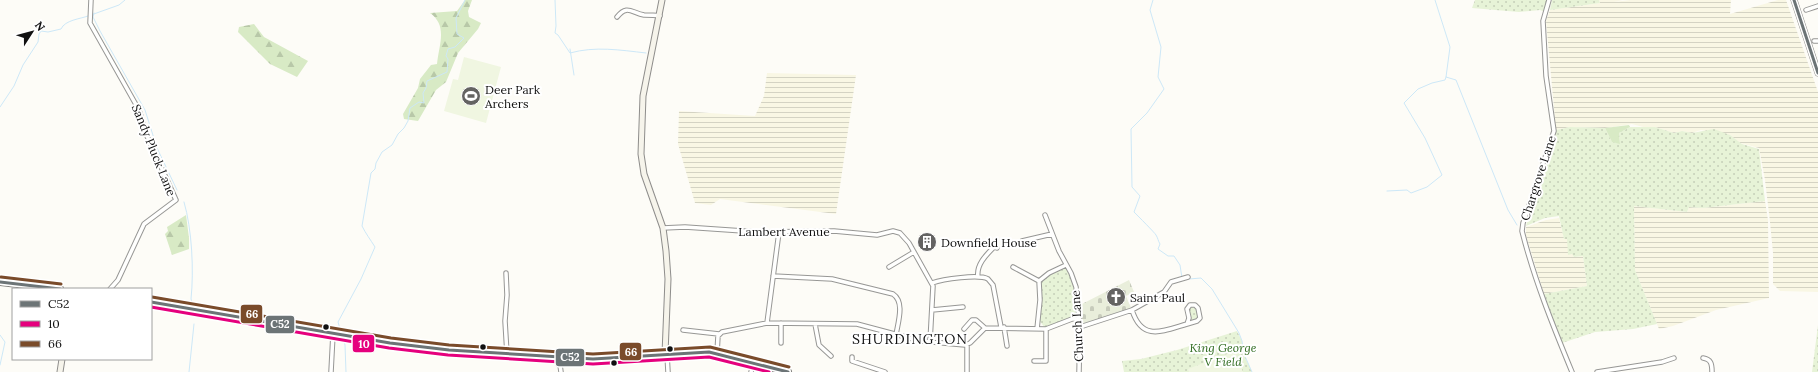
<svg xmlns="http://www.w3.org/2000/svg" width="1818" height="372" font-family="Lora,serif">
  <defs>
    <pattern id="farmland-rules" width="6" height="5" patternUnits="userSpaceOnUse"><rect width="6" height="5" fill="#f9f7e4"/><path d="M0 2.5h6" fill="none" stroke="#d4d3c3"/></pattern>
    <pattern id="grass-dots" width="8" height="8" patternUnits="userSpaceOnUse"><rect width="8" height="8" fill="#e7f3d7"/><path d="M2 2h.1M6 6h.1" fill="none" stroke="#c5cfb8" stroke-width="1.8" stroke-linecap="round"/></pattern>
    <pattern id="forest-firs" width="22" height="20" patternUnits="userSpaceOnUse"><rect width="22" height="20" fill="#d8eac5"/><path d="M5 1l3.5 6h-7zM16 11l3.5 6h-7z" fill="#b8c8a8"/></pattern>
    <pattern id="cemetery-stones" width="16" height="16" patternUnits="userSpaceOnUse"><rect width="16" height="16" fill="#e9eedb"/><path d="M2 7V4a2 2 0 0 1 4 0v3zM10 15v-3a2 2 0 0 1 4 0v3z" fill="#c7cbbb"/></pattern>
  </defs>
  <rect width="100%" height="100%" fill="#fdfcf7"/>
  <path fill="url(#farmland-rules)" d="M1599,0H1623L1614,2L1630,0H1731L1730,14L1778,0H1786L1818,92V292L1780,291L1773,284V253L1770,222L1765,180L1759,148L1740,143L1730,135L1701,130L1692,133L1682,131L1674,133L1655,127L1647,128L1632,124L1605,128L1570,127L1556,130L1546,21L1550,10L1600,3Z
    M767,73L856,75L836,214L720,199L711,205L695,203L678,144L679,111L755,116L764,96Z
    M1765,201L1768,220L1769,298L1716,310L1673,326L1659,329L1635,270L1634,206L1687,212L1689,207L1703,208Z
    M1559,218L1564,238H1567L1574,257L1583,256L1587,286L1544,294L1526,235V227L1546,220Z"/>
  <path fill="url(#grass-dots)" d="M1475,0H1547L1545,12L1540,10L1519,12L1472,8Z
    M1552,0H1599L1600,3L1550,10Z
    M1570,127L1605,128L1612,142L1620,143L1619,133L1630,127H1655L1674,133L1682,131L1692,133L1714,129L1730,135L1742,144L1759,149L1765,201L1703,208L1689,207L1687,212L1634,206L1635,270L1657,324L1633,329L1595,332L1562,343L1544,294L1587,286L1583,256L1574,257L1572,254L1568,255L1567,239H1564L1559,216L1545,218L1526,226L1556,130Z
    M1066,265L1076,287L1079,319H1072L1046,329L1038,319L1041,279Z
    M1196,306L1200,316L1197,321L1190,320L1188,307Z
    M1818,325V372H1812Z
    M1237,331L1242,341L1244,354L1252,372H1124L1122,361L1141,359L1177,350Z"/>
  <path fill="url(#forest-firs)" d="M465,0H472L468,11L469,17L481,23L478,29L458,53L446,82L436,90L418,121L404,119L403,114L418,88L420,79L431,65L437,64C439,44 448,26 430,13L457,11Z
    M254,24L264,37L308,61L297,77L270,64L238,32L239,27Z
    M1629,125L1630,127L1619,133L1620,144L1612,142L1605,128Z
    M186,215L189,238V249L172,255L165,234L168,231L167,227Z"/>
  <path fill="url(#cemetery-stones)" d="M1129,280L1134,292L1126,296L1132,310L1080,327L1078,306Z"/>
  <path fill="#f0f6e1" d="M464,57L501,67L486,123L444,111L453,79L458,80Z
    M1235,351L1243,372H1189L1188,369Z"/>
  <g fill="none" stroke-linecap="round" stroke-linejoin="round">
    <path stroke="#cde8f7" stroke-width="1" d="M555,0L556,26L555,33L558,35L570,53C595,46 620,50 646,53
      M1153,0L1150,10L1161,47L1158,77L1164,89L1147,113L1131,129L1132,187L1140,196L1134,212C1138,216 1155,233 1156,235C1158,238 1158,241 1160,244L1158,249L1168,256H1174L1180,265L1182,278
      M1435,0L1450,47L1446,77L1456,80L1508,210L1517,225
      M94,13L93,17L100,31L145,110L157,148L177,190
      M91,15L119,5L125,0
      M570,49L574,75
      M0,107L14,86L23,65L38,42L39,34L41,31L48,32L61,29C65,20 80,19 88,16
      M1387,191L1407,190L1411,193L1427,187L1442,175L1425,138L1404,103L1418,89L1432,83L1445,80L1446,77
      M184,202C192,229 194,271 191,299L193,305
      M1189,279L1201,278L1212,289L1239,333L1242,341L1244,354L1252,372
      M341,332L338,322L361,279L375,247C370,239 366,234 362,226L371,173L375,169L376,163L382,152L392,145L398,134L404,128L408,121L410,108L419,102L424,103L423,93L426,88L427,81L447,72L448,59L446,56L448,49L455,47L464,38L457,34L456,18L465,0
      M0,335L5,342L0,365
      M343,337L345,345L346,372
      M189,372L194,324"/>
    <defs>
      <path id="street" d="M91,0L90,23L139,110L147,136L176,200L144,224L118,280L110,289
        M1549,0L1543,21L1546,76L1554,131L1523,223L1522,231C1534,279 1553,326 1572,372
        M1806,10L1818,6
        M617,17C627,4 632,13 644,15C649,15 654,15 660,16
        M1814,41H1818
        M1045,215L1059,251L1071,273L1076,287L1080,327L1079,372
        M663,228L685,227L758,232L834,231L877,235L893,231L900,233L909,243L933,286L930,342
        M1022,241L1052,234
        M889,267L914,252
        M1013,267L1039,281
        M506,273L507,295L505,321L507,354
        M773,276L832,279L893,294C905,302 898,322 896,335
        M978,277C976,265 986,255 994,247L997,248
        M932,283C943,279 979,274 988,279L993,285L1001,327
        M932,310L963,307
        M1132,310C1142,342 1163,331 1187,324L1189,318L1187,309L1190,305H1195L1198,308L1200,318L1197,321L1187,324
        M767,323L779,232
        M781,323V343
        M815,324L819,345L831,356
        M1004,327L1007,346
        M1080,327L1132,310L1164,292L1171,282L1188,277
        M964,329L972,320H976L985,328
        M1037,329L1040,300L1039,281L1049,273L1066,265
        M683,330L719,334
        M967,345V372
        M717,353L718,336L722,332L767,323L857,324L921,341L965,345L970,343L985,328L1046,329L1072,319H1079
        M667,354L668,372
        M852,357V361L885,372
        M559,358L561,372
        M1703,358C1711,359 1712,364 1712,372
        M1034,361H1046V329
        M331,372L333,334
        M751,372L754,362
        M1597,372L1662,362L1674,358"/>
      <path id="secondary" d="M662,0L643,96L641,154L644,174L663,228L666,251L668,279L665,354
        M1794,0L1818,73
        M60,372L62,359"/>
      <path id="primary" d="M0,282L60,289
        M151,302L390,343L449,350L593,359L709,352L725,355L788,372"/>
    </defs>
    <use href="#street" stroke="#979795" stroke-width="5.5"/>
    <use href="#secondary" stroke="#8e8d8b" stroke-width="7"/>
    <use href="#primary" stroke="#858482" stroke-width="8"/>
    <use href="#street" stroke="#fffffe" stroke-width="3.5"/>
    <use href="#secondary" stroke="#f6f4eb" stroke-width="5"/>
    <use href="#primary" stroke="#ede9dc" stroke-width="6"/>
    <defs>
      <path id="bus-1" d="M1794,0L1818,73
        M0,282L60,289
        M151,302L390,343L449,350L593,359L709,352L788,372"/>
      <path id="bus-2" d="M151,307L389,348L448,355L593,364L709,357L769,372"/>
      <path id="bus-3" d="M1,277L61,284
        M152,297L391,338L449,345L593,354L710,347L789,367"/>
    </defs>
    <use href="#bus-1" stroke="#fff" stroke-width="6"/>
    <use href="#bus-2" stroke="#fff" stroke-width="6"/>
    <use href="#bus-3" stroke="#fff" stroke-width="6"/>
    <use href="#bus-1" stroke="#6c7476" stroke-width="3"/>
    <use href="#bus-2" stroke="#e5007d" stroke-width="3"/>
    <use href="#bus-3" stroke="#7a4b2a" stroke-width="3"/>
  </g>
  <defs>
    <symbol id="stadium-disc" viewBox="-11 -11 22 22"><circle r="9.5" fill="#646362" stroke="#fff"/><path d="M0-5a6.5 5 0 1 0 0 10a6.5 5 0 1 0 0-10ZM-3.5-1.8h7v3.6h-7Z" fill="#fff"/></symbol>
    <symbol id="building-disc" viewBox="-11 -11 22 22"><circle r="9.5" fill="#646362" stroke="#fff"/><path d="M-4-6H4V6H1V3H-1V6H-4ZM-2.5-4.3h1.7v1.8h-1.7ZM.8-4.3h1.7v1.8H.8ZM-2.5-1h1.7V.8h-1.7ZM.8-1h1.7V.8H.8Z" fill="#fff"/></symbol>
    <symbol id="church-disc" viewBox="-11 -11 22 22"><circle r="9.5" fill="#646362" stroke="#fff"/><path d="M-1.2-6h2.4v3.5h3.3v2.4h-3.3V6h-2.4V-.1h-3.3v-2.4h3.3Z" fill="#fff"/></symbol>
  </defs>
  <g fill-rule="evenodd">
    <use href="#stadium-disc" x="460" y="85" width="22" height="22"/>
    <use href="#building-disc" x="916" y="231" width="22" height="22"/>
    <use href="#church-disc" x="1105" y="286" width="22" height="22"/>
  </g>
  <g fill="#111" stroke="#fff" stroke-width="1.5">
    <circle cx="326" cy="327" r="3.5"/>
    <circle cx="483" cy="347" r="3.5"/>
    <circle cx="670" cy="349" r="3.5"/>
    <circle cx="614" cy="363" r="3.5"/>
  </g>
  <g text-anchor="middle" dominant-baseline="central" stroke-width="4" stroke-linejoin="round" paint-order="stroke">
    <g font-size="12" fill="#111" stroke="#fff" text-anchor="start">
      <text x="485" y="89">Deer Park<tspan x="485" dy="14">Archers</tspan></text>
      <text x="941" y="242">Downfield House</text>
      <text x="1130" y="297">Saint Paul</text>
    </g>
    <g font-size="12" fill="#111" stroke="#fff">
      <text transform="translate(154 150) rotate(68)">Sandy Pluck Lane</text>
      <text transform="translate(1538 178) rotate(-72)">Chargrove Lane</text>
      <text x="784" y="231">Lambert Avenue</text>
      <text transform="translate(1077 326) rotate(-93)">Church Lane</text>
    </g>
    <g font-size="12" font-style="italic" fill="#2f6b1f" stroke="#fff">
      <text x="1223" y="347">King George<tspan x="1223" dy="14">V Field</tspan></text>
    </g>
    <g font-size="14" letter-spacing="1" fill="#111" stroke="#fff">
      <text x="910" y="339">SHURDINGTON</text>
    </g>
  </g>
  <g stroke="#fff" stroke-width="1.5">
    <rect x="240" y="304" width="23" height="20" rx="4" fill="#7a4b2a"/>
    <rect x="265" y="315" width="30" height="19" rx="4" fill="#6c7476"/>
    <rect x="352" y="334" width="23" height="19" rx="4" fill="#e5007d"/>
    <rect x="619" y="342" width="23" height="19" rx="4" fill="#7a4b2a"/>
    <rect x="555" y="348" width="30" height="19" rx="4" fill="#6c7476"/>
  </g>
  <g font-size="11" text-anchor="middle" font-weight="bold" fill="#fff">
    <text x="252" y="318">66</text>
    <text x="280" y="328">C52</text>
    <text x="364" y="348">10</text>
    <text x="631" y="356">66</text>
    <text x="570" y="361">C52</text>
  </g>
  <rect x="12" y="288" width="140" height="72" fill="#ffffff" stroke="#a0a0a0"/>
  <rect x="20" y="301" width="20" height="6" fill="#6c7476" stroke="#a0a0a0"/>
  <text x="48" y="308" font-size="12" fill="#111111">C52</text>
  <rect x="20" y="321" width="20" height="6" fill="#e5007d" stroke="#a0a0a0"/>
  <text x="48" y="328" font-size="12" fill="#111111">10</text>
  <rect x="20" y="341" width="20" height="6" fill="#7a4b2a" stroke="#a0a0a0"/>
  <text x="48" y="348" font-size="12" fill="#111111">66</text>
  <g transform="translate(32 32) rotate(54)" stroke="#ffffff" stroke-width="3" paint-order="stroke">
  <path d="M0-3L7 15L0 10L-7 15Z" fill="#111111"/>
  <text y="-6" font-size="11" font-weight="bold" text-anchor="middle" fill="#111111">N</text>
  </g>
</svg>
